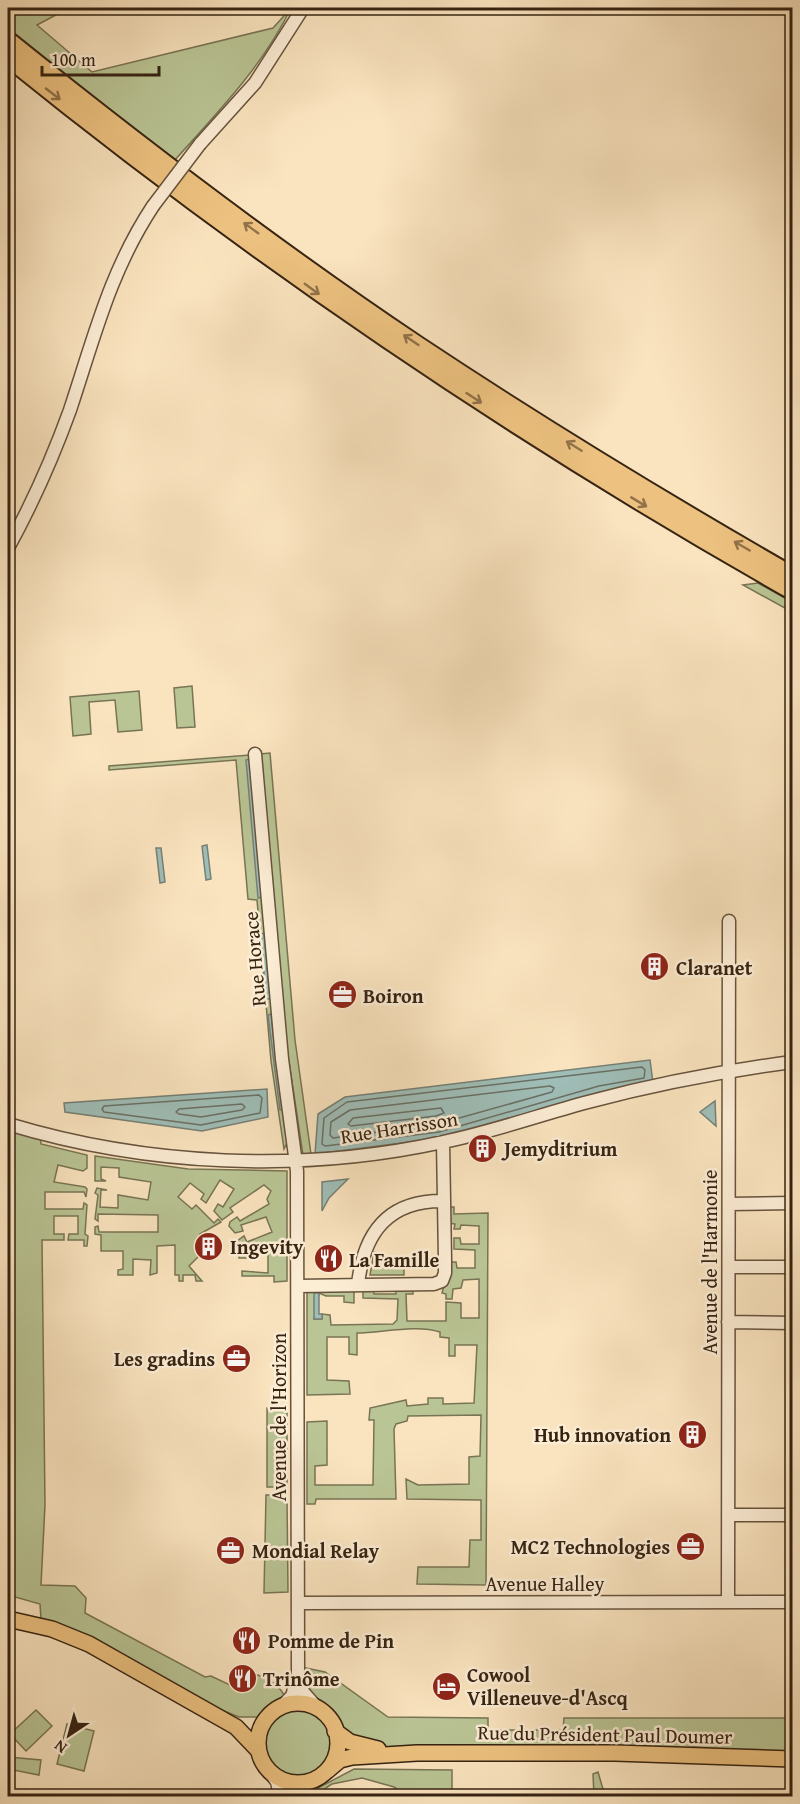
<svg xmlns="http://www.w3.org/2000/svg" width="800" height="1804" font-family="'Gentium Book Plus',serif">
  <rect width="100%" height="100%" fill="#fae4bf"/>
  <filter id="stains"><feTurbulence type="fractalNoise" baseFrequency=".00333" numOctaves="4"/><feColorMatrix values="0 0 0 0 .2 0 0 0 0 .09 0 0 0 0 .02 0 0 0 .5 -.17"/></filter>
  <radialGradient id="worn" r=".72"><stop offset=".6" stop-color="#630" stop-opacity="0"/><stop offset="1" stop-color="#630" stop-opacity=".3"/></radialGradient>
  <path fill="#bac595" stroke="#787454" stroke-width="1.5" d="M8,8L30,10V8H69L37,25L92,72L273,28L291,8C263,66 217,113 174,161L8,28Z
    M758,583L792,602V612L743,585Z
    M192,686L195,727L177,728L174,688Z
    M139,691L142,730L118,732L115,700L89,702L91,734L73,736L70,697Z
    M270,753L295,1040L311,1154L303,1155L286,1041L260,754Z
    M250,755L288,1141L284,1149L271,1061L257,900L248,899L236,760L109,770V766Z
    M8,1126L40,1135L41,1144L87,1155V1168L83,1171L58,1165L54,1182L85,1187L87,1189L86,1197L84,1192H45V1209H83L84,1203L87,1205L85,1234L88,1236L87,1246H84V1240H68L69,1234H78V1216H54V1234H64V1240H42L45,1505L41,1585L75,1586L86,1598L85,1613L205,1677L211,1676L232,1686L258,1675C271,1681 280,1685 286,1699L257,1717H239L212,1706L41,1619L40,1604L8,1595Z
    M95,1156L188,1169L287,1171V1281L274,1282V1276H242V1271L268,1273V1255L249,1254V1258H239V1244H233L244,1236L247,1242L272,1232L266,1217L241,1225L243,1231L235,1233L229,1226L230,1222L237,1217L240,1221L269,1204L267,1199L271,1191L264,1185L230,1208L233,1212L222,1220L214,1211L218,1204L223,1207L234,1189L220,1180L206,1203L201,1199L204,1194L190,1183L178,1197L192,1209L196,1205L214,1223L218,1219L221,1222L200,1234V1255L189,1266L202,1281H196L195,1275H183V1281H179V1275H175V1245L157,1246V1273L150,1275L151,1260L133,1259V1275H118V1270L123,1269V1251H101V1235L95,1234V1227L98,1226L99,1232H158V1215L98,1214V1221L95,1219L98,1195L95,1193L97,1188L107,1190H101L100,1207L118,1208V1195L148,1200L151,1182L119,1177V1168L101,1167V1179L106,1181H95Z
    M450,1207H454V1214L488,1213L486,1585L417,1584L418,1567H469L470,1540H481V1500L407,1499L406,1479L418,1485L469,1484V1457L480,1456L481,1415L408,1416L407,1421L396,1424L394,1429L396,1499H316L315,1504H307V1422L327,1421V1465L315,1466V1485H373L374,1420H369L370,1408L406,1400L407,1406L428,1404V1398H443V1404L474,1403L477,1345H455V1356H449V1338L440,1337V1332C416,1324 381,1333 357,1333V1355L349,1354V1337H327V1380L349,1381L350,1394L307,1395V1288H354V1303L344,1302V1296H326L319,1293L314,1319H322V1314L330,1315L331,1325L393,1324L397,1320L398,1299L363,1298V1288H373L374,1294H396V1288H413V1294H406L407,1321H446V1302L461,1303V1318H479V1279L463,1280L461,1288L453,1289L452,1299H446V1294L442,1293L450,1262H456L457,1268H475V1250L454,1249V1238H460L461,1244H479V1226L461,1225L460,1229H454L455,1224L449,1223Z
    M374,1252L404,1265V1275H370Z
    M267,1408H287V1487H267Z
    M266,1495H287L288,1592L264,1593Z
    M301,1667L325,1672L388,1717L488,1718V1730H563L564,1718H792V1755L694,1747L671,1750L390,1748L358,1742L340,1728L331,1713L304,1688Z
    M263 1744a35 35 0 1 1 70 0a35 35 0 1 1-70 0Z
    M36,1710L52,1726L26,1751L10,1734Z
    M67,1724L94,1731L84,1771L57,1764Z
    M8,1757L41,1760L39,1775L8,1769Z
    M354,1769L452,1770V1796H408L394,1787L362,1778L332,1784L316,1794L317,1796H303Z
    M598,1772L605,1796H606H594L593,1774Z"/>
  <path fill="#9fbeb8" stroke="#758076" stroke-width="1.5" d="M250,759L262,897L258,898L246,760Z
    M207,845L211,879L206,880L202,846Z
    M161,848L165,882L160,883L156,848Z
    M264,933L270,999H266L261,934Z
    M271,1014L282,1110H280L268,1015Z
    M650,1060L653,1083L601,1092L441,1138L315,1154L318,1114L345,1097Z
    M267,1089L268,1117L202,1131L65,1112L64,1103Z
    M715,1101L716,1126L700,1112Z
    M348,1179L329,1198L322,1211V1182Z
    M314,1293H319V1314H322V1319H314Z"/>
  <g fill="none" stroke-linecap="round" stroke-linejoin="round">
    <path stroke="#6a7065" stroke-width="1.5" d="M642,1067L645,1070L644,1078L599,1086L439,1132L325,1146L322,1144L324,1118L347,1102Z
      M550,1086L554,1088L552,1092L438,1124L333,1138L330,1135L331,1122L350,1110Z
      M259,1095L262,1098L260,1113L201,1125L104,1112L102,1109L104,1106Z
      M242,1104L245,1107L242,1110L201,1117L179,1114L176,1112L179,1109Z
      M441,1108L444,1113L436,1116L351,1126L348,1124L353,1118Z"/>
    <defs>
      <path id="minor" d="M200,144L255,83L303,8
        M8,548C32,504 53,457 70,410C94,338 110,271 153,206
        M255,754L282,1059L297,1171L298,1674L303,1692L319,1710
        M8,1124C147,1166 301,1173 443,1142C492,1132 539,1115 588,1102C655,1084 724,1071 792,1062
        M729,1204L792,1203
        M729,1267H792
        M358,1284C364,1232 389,1200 444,1201
        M298,1286L434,1284L442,1281L445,1273V1260L443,1142
        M728,1322L792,1323
        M728,1515H792
        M728,1602L729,921
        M298,1603L792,1602
        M280,1708L292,1696L297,1678
        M270,1772L277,1782L280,1796
        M288,1796L305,1782"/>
      <path id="major" d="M8,1619L52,1629L89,1644L236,1727L258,1750
        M258 1743a40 40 0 1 1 80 0a40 40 0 1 1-80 0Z
        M335,1731L350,1742L378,1749
        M327,1771L340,1760L352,1757L417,1753H615L792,1759"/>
      <path id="highway" d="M8,40C140,146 276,250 418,345C540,426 665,502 792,575
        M8,58C254,257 516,435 792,591"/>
    </defs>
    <use href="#minor" stroke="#67533d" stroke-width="15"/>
    <use href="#major" stroke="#362312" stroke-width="18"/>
    <use href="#highway" stroke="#362312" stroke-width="20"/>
    <use href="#minor" stroke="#fcedd5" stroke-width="12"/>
    <use href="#major" stroke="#edc280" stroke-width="15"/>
    <use href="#highway" stroke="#edc280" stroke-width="16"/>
    <defs>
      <path id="minor-bridge" d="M153,206L200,144"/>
    </defs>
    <use href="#minor-bridge" stroke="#67533d" stroke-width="15" stroke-linecap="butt"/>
    <use href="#minor-bridge" stroke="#fcedd5" stroke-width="12"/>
  </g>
  <defs><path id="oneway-shaft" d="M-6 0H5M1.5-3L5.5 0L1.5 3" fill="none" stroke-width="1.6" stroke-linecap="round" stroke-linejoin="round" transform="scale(1.5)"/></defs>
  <g stroke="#927249">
    <use href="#oneway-shaft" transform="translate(53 94) rotate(38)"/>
    <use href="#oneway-shaft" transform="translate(251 228) rotate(-144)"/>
    <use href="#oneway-shaft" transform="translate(312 289) rotate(36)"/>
    <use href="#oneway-shaft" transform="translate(411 340) rotate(-146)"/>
    <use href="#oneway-shaft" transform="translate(474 398) rotate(33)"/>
    <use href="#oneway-shaft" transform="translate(574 446) rotate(-148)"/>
    <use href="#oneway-shaft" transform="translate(639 502) rotate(31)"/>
    <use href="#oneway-shaft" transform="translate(742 546) rotate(-150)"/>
  </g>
  <defs>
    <symbol id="building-disc" viewBox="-11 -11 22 22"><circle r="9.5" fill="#8f2418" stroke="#fcedd5"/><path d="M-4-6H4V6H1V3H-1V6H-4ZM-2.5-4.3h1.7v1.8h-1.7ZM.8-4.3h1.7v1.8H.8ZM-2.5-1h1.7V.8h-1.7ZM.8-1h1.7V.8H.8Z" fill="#fff"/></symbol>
    <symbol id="office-disc" viewBox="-11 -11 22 22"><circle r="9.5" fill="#8f2418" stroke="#fcedd5"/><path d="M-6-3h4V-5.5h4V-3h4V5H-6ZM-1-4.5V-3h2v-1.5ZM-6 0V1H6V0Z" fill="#fff"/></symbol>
    <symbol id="restaurant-disc" viewBox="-11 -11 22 22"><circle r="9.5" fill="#8f2418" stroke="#fcedd5"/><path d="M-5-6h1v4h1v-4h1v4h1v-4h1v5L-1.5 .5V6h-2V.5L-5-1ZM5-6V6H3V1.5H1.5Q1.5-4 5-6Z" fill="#fff"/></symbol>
    <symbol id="hotel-disc" viewBox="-11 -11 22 22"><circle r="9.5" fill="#8f2418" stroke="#fcedd5"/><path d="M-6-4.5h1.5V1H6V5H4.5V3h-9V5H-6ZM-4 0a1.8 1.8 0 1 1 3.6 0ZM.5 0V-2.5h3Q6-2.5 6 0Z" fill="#fff"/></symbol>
  </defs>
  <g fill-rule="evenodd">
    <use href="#building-disc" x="638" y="950" width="33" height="33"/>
    <use href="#office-disc" x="326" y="978" width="33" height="33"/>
    <use href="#building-disc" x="466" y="1132" width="33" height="33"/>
    <use href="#building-disc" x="192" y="1230" width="33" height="33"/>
    <use href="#restaurant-disc" x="312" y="1242" width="33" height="33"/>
    <use href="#office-disc" x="220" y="1342" width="33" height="33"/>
    <use href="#building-disc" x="676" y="1418" width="33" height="33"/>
    <use href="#office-disc" x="674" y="1530" width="33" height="33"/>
    <use href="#office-disc" x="214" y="1534" width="33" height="33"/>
    <use href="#restaurant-disc" x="230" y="1624" width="33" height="33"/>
    <use href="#restaurant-disc" x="226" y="1662" width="33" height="33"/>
    <use href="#hotel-disc" x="430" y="1670" width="33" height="33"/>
  </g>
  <g text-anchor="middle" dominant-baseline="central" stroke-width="5" stroke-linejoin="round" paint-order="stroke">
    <g font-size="20" fill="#362312" stroke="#fcedd5">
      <text transform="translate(254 959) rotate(-95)">Rue Horace</text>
      <text transform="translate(399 1127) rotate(-9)">Rue Harrisson</text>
      <text transform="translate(709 1262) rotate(-90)">Avenue de l'Harmonie</text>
      <text transform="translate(278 1417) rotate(-90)">Avenue de l'Horizon</text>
      <text x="545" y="1583">Avenue Halley</text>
      <text transform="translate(605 1734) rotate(1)">Rue du Président Paul Doumer</text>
    </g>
    <g font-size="20" font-weight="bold" fill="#362312" stroke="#fcedd5" text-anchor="start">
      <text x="676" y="967">Claranet</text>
      <text x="363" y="995">Boiron</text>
      <text x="504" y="1148">Jemyditrium</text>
      <text x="230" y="1246">Ingevity</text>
      <text x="349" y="1259">La Famille</text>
      <text x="215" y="1358" text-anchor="end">Les gradins</text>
      <text x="671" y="1434" text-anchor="end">Hub innovation</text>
      <text x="670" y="1546" text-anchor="end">MC2 Technologies</text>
      <text x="252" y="1550">Mondial Relay</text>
      <text x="268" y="1640">Pomme de Pin</text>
      <text x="467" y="1674">Cowool<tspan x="467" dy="23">Villeneuve-d'Ascq</tspan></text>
      <text x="263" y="1678">Trinôme</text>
    </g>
  </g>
  <rect width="800" height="1804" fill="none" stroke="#fae4bf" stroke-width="30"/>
  <rect x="9" y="9" width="782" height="1786" fill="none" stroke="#362312" stroke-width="3"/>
  <rect x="15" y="15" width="770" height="1774" fill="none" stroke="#362312" stroke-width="1.5"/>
  <g transform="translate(69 1735) rotate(216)" stroke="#fcedd5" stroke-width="4.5" paint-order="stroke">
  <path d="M0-4.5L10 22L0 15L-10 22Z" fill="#362312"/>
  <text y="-9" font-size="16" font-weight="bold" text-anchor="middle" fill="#362312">N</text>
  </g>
  <path d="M42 66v9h117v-9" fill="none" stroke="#362312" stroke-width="3"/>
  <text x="51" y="66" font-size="18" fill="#362312" stroke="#fcedd5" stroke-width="4.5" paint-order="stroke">100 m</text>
  <rect width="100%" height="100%" filter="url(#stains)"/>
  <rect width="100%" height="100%" fill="url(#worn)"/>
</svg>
